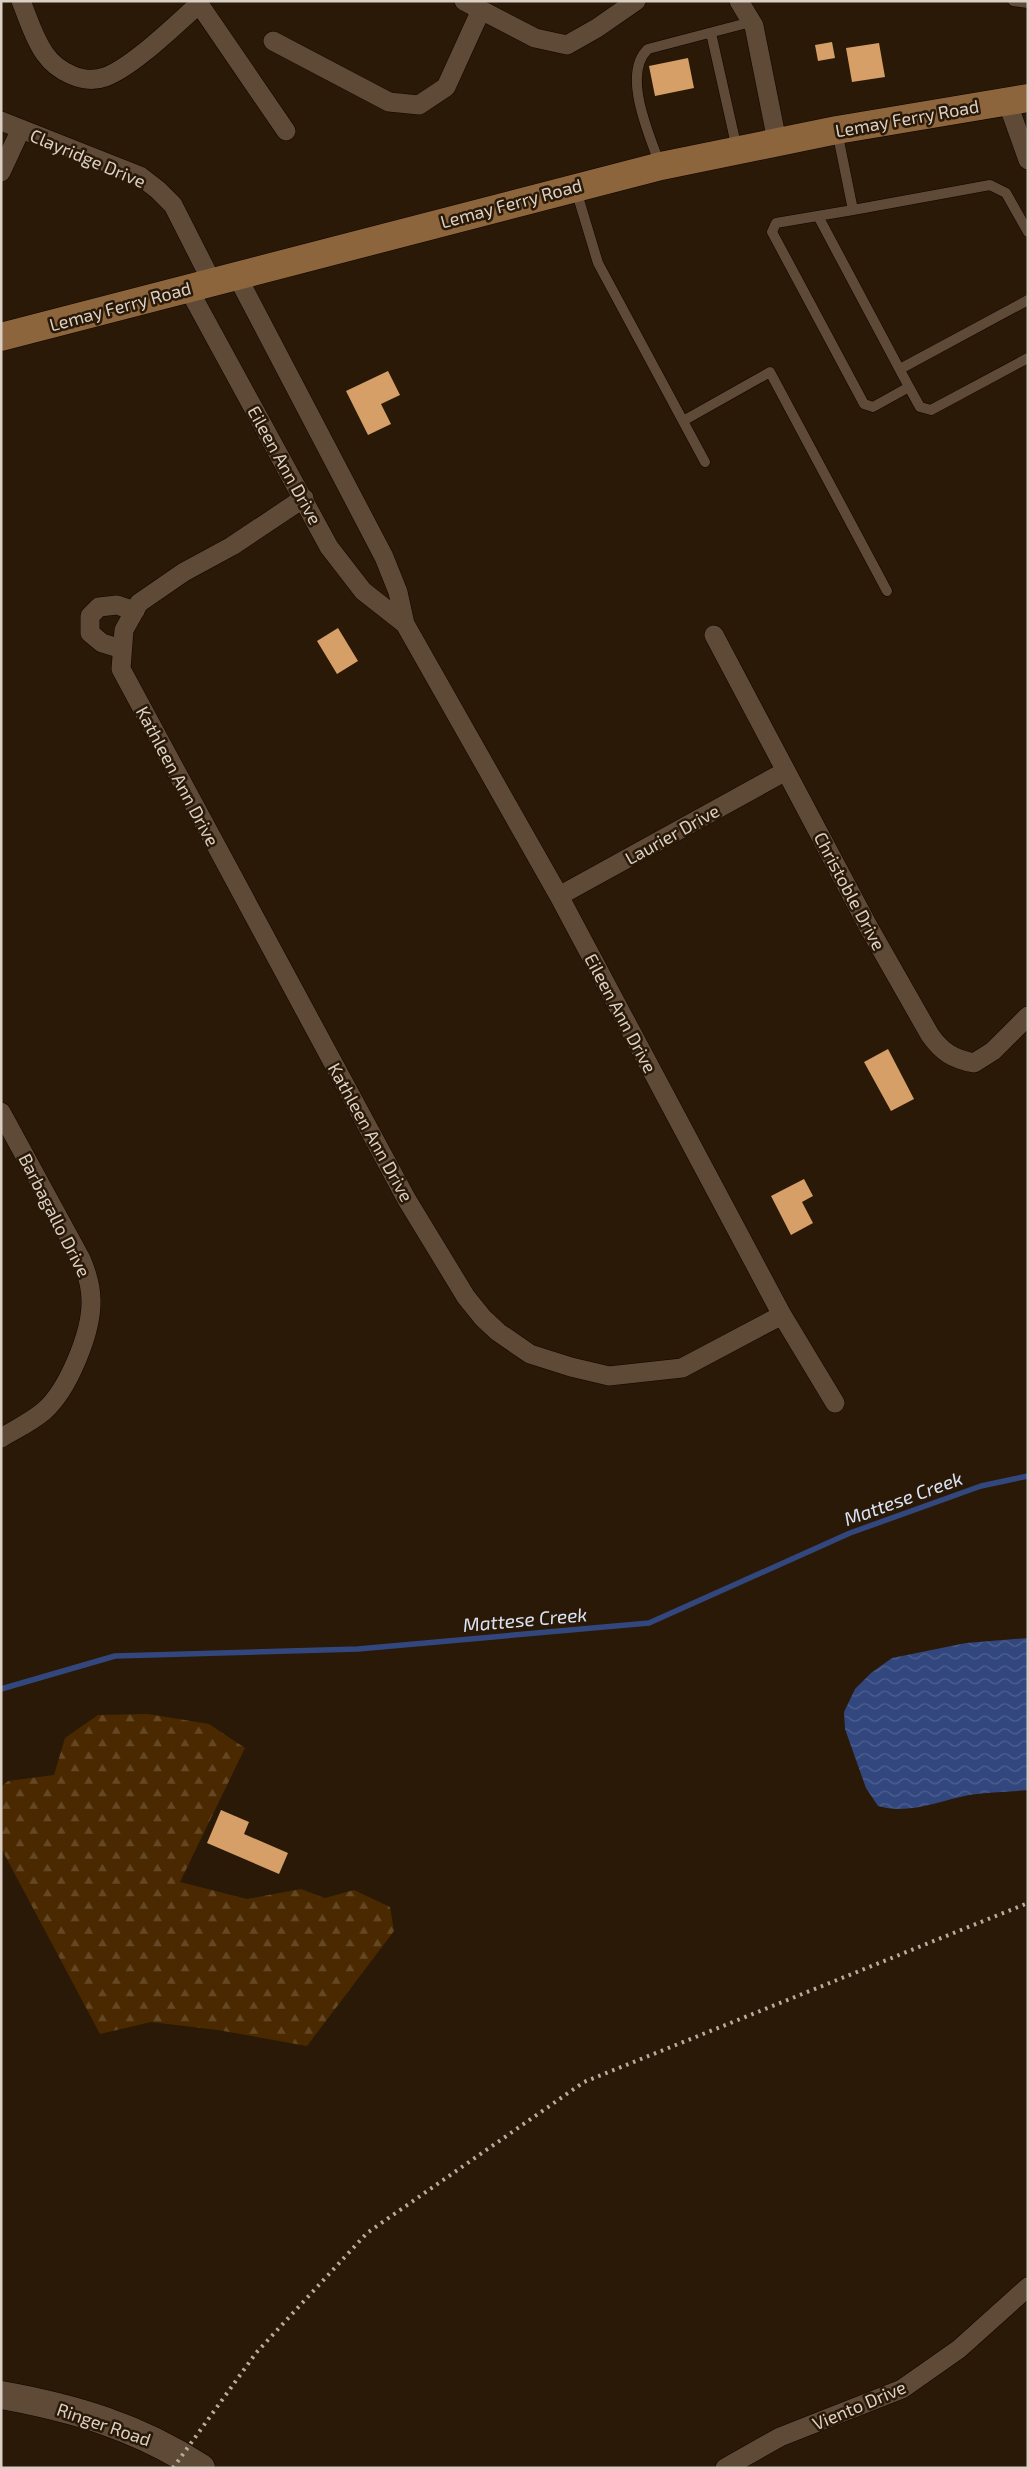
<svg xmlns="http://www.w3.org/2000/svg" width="1029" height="2469" font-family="'Exo 2',sans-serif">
  <defs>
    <pattern id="forest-firs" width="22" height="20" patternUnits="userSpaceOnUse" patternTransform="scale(1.25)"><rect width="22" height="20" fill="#4a2900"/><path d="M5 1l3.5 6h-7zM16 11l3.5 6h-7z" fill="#644724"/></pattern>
    <pattern id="water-waves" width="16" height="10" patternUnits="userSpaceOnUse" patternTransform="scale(1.25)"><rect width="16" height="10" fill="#33477f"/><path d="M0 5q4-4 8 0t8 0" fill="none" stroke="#506090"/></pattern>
  </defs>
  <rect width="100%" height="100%" fill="#2a1907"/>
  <path fill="url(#forest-firs)" d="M148,1714L209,1724L245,1748L180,1882L247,1899L301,1889L325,1898L354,1890L390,1907L394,1931L307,2046L218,2030L151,2022L100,2034L1,1848V1787L8,1781L54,1775L65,1738L98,1715Z"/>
  <path fill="url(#water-waves)" d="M1028,1638V1790C1009,1792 988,1792 969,1795C939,1801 908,1815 878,1806L866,1788L845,1729L844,1712L855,1689L871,1673L892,1658L966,1643Z"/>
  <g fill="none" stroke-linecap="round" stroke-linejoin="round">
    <path stroke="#33477f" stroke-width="5.5" d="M1,1689L115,1656L358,1649L649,1623L850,1533L981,1486L1028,1476"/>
  </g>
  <path fill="#d59f67" d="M832,42L835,58L818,61L815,45Z
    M879,43L885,77L852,82L846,48Z
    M688,58L694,88L655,96L649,66Z
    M388,371L400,395L381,404L391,424L368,435L346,391Z
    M338,628L358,661L337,674L317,641Z
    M888,1049L914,1099L891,1111L864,1062Z
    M804,1179L813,1196L802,1202L813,1223L791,1235L771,1196Z
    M221,1810L249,1822L244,1834L288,1853L279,1874L207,1843Z"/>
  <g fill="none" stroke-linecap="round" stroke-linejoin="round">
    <defs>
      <path id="lane" d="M1013,1L1028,3
        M711,33L737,149
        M837,131L853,210L776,223L772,232L864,404L873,407L909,387L920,407L931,410L1028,358
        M660,165C650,136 621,74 648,49L751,22
        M576,190L598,263L705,462
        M853,210L990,185L1006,193L1028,232
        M818,216L909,387
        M900,369L1028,300
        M683,421L770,372L887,591"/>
      <path id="street" d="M21,1C28,18 34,39 45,54C57,71 83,85 105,77C133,67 176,24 199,4
        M197,1L286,131
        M464,1L535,38L567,45L597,28L636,1
        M739,1L754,26L777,141
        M273,41L389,102L419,105L446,87L481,10
        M1007,101L1028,160
        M1,121L140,176L158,190L173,205L212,282
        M1,172L21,129
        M237,276L384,557L398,592L405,624L559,896L782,1315L835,1403
        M188,288L329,547L363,591L405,624
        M304,498L232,546L184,572L139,603L124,630L121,669L407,1200L466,1297L483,1318L498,1332L530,1354L571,1367L609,1376L682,1368L782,1315
        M714,635L868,926L930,1035C942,1052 953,1059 974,1063L993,1051L1028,1016
        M122,649L102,643L90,633V616L99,607L117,605L135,611
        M559,896L786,771
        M1,1112L81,1259C87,1273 91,1285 91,1300C92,1332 68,1390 44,1411C31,1422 16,1429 1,1438
        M725,2468L780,2437L902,2389L959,2349L1028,2287"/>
      <path id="secondary" d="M1,2395C74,2408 138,2427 201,2468"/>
      <path id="primary" d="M1,337L661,166L837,130L1028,98"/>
    </defs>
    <use href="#lane" stroke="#110400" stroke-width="11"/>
    <use href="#street" stroke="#110400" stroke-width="20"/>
    <use href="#secondary" stroke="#110400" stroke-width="29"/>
    <use href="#primary" stroke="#110400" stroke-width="29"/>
    <use href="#lane" stroke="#5e4a37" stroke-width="10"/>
    <use href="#street" stroke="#5e4a37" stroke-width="19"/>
    <use href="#secondary" stroke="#5e4a37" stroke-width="28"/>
    <use href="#primary" stroke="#8c653d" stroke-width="28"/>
    <path stroke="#b8aca0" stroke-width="4" stroke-dasharray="2.5 5" stroke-linecap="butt" d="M173,2468L256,2353L367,2233L584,2082L1028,1903"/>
  </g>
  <g text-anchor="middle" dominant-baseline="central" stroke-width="5" stroke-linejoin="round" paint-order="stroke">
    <g font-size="18" fill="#dbd0c5" stroke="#2a1907">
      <text transform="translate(907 118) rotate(-10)">Lemay Ferry Road</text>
      <text transform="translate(88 158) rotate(23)">Clayridge Drive</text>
      <text transform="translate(511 203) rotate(-15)">Lemay Ferry Road</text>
      <text transform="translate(120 306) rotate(-15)">Lemay Ferry Road</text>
      <text transform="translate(285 465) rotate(61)">Eileen Ann Drive</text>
      <text transform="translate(178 776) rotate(62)">Kathleen Ann Drive</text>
      <text transform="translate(672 834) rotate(-29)">Laurier Drive</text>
      <text transform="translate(850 891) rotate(62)">Christoble Drive</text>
      <text transform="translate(621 1013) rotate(62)">Eileen Ann Drive</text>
      <text transform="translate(371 1132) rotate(61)">Kathleen Ann Drive</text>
      <text transform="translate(55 1215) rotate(63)">Barbagallo Drive</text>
      <text transform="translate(859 2405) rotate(-23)">Viento Drive</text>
      <text transform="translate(104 2424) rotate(19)">Ringer Road</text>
    </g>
    <g font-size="19" font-style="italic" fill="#dbe3f4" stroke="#2a1907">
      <text transform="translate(903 1498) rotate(-20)">Mattese Creek</text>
      <text transform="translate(525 1619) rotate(-5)">Mattese Creek</text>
    </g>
  </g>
  <rect width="1029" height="2469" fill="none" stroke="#dbd0c5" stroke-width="5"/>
</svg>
